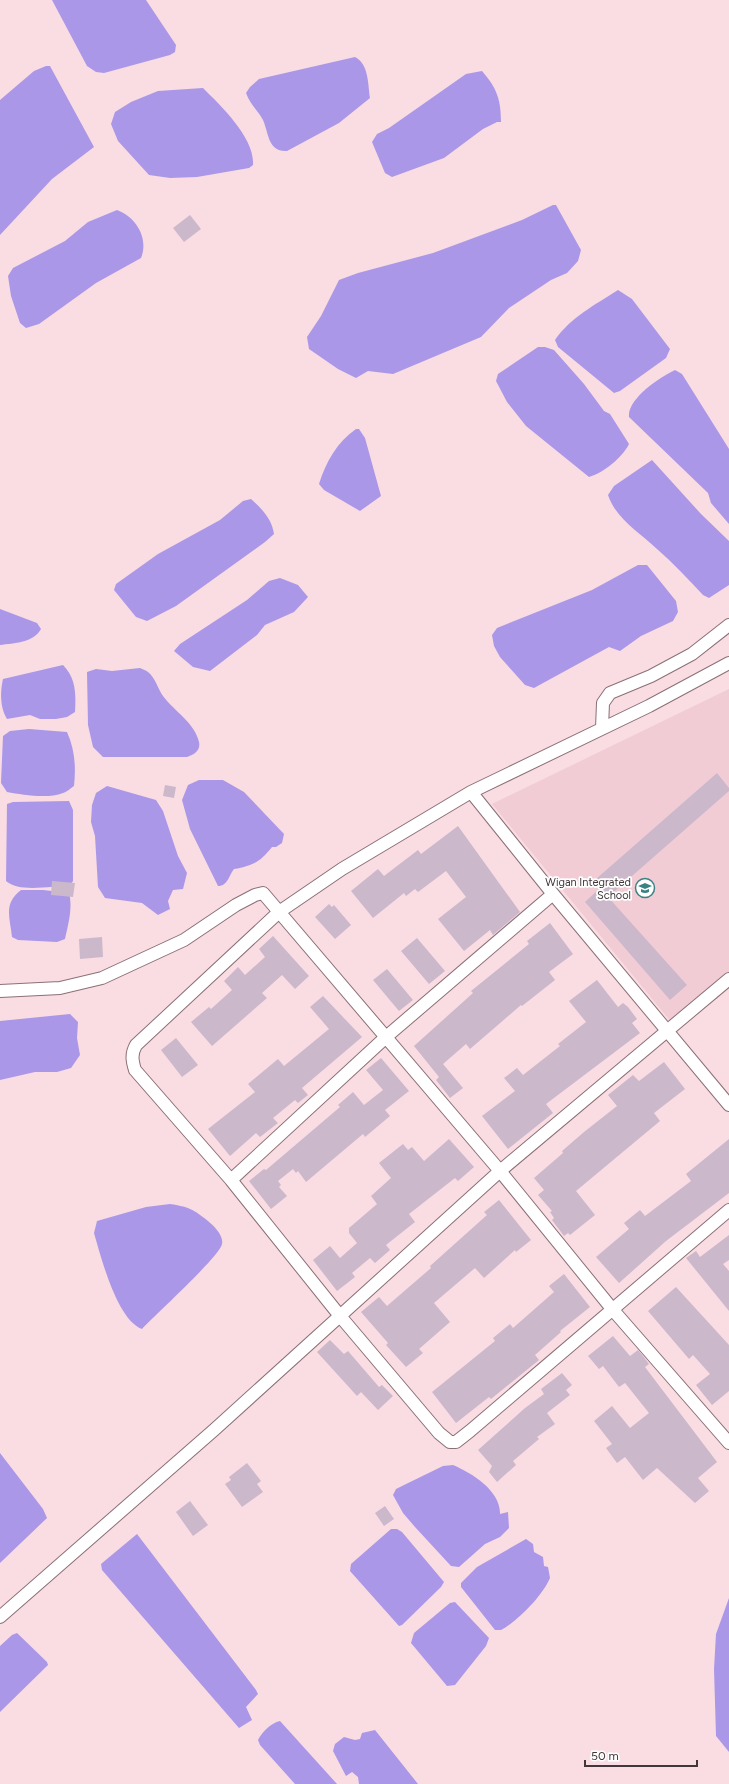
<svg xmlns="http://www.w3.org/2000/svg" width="729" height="1784" font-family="Figtree,sans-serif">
  <rect width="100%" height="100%" fill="#fadce3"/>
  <path fill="#f1ccd5" d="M729,689V973L672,1023L492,804Z"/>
  <path fill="#aa97e8" d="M52,0H146L176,45L175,52L170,55L104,73L96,72L87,66Z
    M355,57C369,64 368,85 370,98L339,123L287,151C268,152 269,134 263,120C258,111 250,104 246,93L250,87L259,79Z
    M46,66H50L94,147L52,179L0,235V100L34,71Z
    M482,71C497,88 501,100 501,122H497L483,129L444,158L392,177L385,173L372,142L377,134L389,128L466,74Z
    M203,88C221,106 255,138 253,165L249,168L197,177L170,178L149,175L118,141L111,124L115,112L131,102L158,91Z
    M553,205H556L581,250L578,261L567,273L551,280L509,308L481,337L393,374L368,371L356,378L338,369L309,349L307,337L321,316L339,280L358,273L433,253L522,220Z
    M117,210C136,217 149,238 141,258L96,283L39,324L26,328L20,323L11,296L8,276L13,268L65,241L88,222Z
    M618,290L632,299L670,349L666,358L620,391L614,393L558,347L555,340C571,317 595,305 618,290Z
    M538,347H545L554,350L584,384L604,411L610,414L629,444C622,458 603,473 589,477L526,426L507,402L496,381L498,374Z
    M675,370L682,374L729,449V524L711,503L708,493L629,417C627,399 660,377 675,370Z
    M356,429H359L365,438L381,496L360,511L324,490L319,484C326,462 337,442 356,429Z
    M652,460L701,514L729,541V585L709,598L703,595C688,579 673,563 657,549C639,532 616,519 608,495L614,486Z
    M251,499C262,509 272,519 274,534L265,542L176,606L147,621L136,617L114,590L116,584L158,554L220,520L243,501Z
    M638,565H647L676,601L678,612L673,621L641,636L620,651L609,647L534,688L525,685L500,657L494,646L492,635L497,628L592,590Z
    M280,578L298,585L308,597L294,612L265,625L257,635L210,671L193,667L174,651L180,644L247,600L269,581Z
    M0,609L37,623L41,629C33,643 14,643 0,645Z
    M63,665C76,678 76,694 75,712L67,717L56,719H40L30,715L7,719C0,708 0,692 3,679Z
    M140,668C142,669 146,670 148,672C155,677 158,689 163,696C174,711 195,723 199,742C201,751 193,755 187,757H103L93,747L88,725L87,672L96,669L112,671Z
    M29,729L67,732C75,750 76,767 74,786C71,788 67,792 63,793C48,799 23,795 7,792L1,783L3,736L10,731Z
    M199,780H223L244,792L284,834L282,843L276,847H272C260,862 254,865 234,869C229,875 228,886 218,886L190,829L182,800L188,785Z
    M107,786L156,800L163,811L178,856L187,873L183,889L173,890L168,901L170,909L158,915L142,903L105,898L98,887L95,836L91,822L92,805L96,793Z
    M69,801L73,810V881L70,885C52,886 19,893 6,881L7,804L13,802Z
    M21,890H43L69,893C73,908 68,925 65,939L57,942L18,940L12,937C10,917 3,904 21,890Z
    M70,1014L78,1022L77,1038L80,1055L71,1068L57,1072H35L0,1080V1021Z
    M170,1204C189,1207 193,1209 208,1221C214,1226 224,1236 222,1244C220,1256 155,1315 142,1329C117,1320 101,1257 94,1233L97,1221L146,1207Z
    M0,1453L43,1509L47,1518L0,1563Z
    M453,1465C472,1473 501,1491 500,1514L508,1512L509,1528L500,1537L485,1544L459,1567L451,1566L415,1527L403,1513L393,1495L396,1489L402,1486L443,1466Z
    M391,1529H397L402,1532L444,1582L441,1587L402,1625L399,1626L350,1571L351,1564Z
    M137,1534L256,1690L258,1694L246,1707L252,1720L239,1728L102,1570L101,1564Z
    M526,1539L533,1544L534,1552L543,1557L544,1566L548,1567L550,1578C543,1595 518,1621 501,1630H495L461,1587V1583L477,1567Z
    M729,1598V1752L716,1736L714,1669L716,1634Z
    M455,1602L489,1638L486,1646L455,1685L447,1686L411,1643L414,1633L450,1603Z
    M17,1633L47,1662L48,1665L0,1712V1646L12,1635Z
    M280,1721L337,1784H295L260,1745L258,1740C262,1732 271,1723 280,1721Z
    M375,1730L418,1784H359L358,1777L352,1772L346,1776L333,1751L335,1744L344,1737L355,1740L360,1739L362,1733Z"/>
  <path fill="#ccb8cb" d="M190,215L201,229L184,242L173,228Z
    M717,773L729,788V791L608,897L687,985L670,1000L585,902L602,886L596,879Z
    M165,785L176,787L174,798L163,796Z
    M458,826L520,912L493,935L490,930L464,951L438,919L466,897L446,871L418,892L415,889L406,896L404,893L373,918L351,891L378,869L384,876L418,850L421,854Z
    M52,881L75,883L73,897L51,895Z
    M329,904L332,907L334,905L351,925L335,939L315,917Z
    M550,923L573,954L549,972L555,980L522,1006L521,1005L470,1049L466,1044L443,1064L463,1088L450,1098L436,1080L439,1077L414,1046L473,993L471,991L529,944L527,941Z
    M273,936L309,976L295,989L282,975L262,993L267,998L212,1046L191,1022L209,1007L211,1009L232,990L224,981L238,967L245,975L265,957L259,949Z
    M102,937L103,957L80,959L79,939Z
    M417,938L445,971L429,984L401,951Z
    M387,969L413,1000L399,1011L373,980Z
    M597,980L618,1007L623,1003L628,1007L637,1019L632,1023L640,1033L546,1104L553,1113L508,1149L482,1116L515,1091L504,1078L517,1068L523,1075L560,1046L558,1044L586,1022L569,1001Z
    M323,996L362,1037L302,1088L308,1095L298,1103L295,1100L273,1118L278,1123L260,1137L256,1133L230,1156L208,1129L255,1092L248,1084L278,1059L284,1066L329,1029L310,1007Z
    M176,1038L198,1065L182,1077L161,1050Z
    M381,1058L409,1091L385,1110L390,1116L365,1137L363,1134L306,1182L298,1171L296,1173L293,1169L278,1181L281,1185L279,1187L287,1196L271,1209L249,1181L264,1169L266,1170L340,1107L338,1105L353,1092L364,1105L383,1090L366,1070Z
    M664,1062L685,1089L654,1113L660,1121L576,1191L595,1215L570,1235L568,1233L564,1236L552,1220L554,1218L550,1212L552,1211L538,1195L544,1190L534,1178L563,1153L562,1151L584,1132L617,1106L608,1095L633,1075L639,1081Z
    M449,1139L474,1167L458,1181L455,1178L409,1214L415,1222L386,1245L390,1250L375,1263L370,1258L352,1273L355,1277L337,1291L313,1260L330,1246L340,1258L357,1243L349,1233V1228L377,1204L371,1196L391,1178L379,1163L403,1144L408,1150L412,1147L424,1161Z
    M729,1139V1193L666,1241L619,1283L596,1257L629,1229L624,1223L640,1210L645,1216L691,1181L686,1174Z
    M499,1200L531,1240L516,1252L515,1250L484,1278L475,1268L434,1303L450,1322L419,1349L423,1353L406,1367L386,1345L388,1343L361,1312L379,1297L387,1306L431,1268L430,1266L487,1215L484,1212Z
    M729,1235V1260L723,1264L729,1271V1311L686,1258L696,1251L700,1257Z
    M564,1274L590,1307L560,1331L561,1332L535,1355L539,1360L491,1399L489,1397L456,1423L432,1392L495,1341L493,1338L510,1324L513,1328L554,1292L549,1286Z
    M676,1287L729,1345V1391L712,1405L696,1385L710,1374L693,1355L689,1359L648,1311Z
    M613,1336L630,1356L638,1350L643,1356L649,1364L645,1367L717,1462L698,1478L709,1491L695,1503L657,1468L643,1480L625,1457L617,1463L606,1448L612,1444L594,1421L612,1406L630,1428L649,1413L625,1383L619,1387L603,1366L599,1369L588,1356Z
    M330,1340L344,1354L348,1351L379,1387L382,1385L393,1396L378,1410L361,1392L357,1396L317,1352Z
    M562,1373L572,1385L566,1390L570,1395L547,1413L555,1424L537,1437L539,1439L513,1461L516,1465L497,1482L489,1472L492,1466L478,1450L525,1408L544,1394L541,1389Z
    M247,1463L261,1481L257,1484L263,1492L242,1507L225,1484L231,1480L229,1477Z
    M190,1501L208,1525L193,1536L176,1512Z
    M385,1506L394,1519L384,1526L375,1513Z"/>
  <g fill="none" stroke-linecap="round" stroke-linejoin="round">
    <defs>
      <path id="minor" d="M729,663L649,706L471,792L342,869L279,912L136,1045C131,1054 132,1060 135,1070L231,1180L340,1316L439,1433L450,1442H456L470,1431L729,1210
        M602,728L603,703L610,693L651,676L692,654L729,625
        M471,792L553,894L729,1105
        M0,991L60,988L102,978L184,940L236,905L255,895L263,893L500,1171L613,1310L729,1443
        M231,1180L386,1037L553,894
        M0,1617L214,1430L500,1171L729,979"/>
    </defs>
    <use href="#minor" stroke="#8b7077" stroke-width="14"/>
    <use href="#minor" stroke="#fff" stroke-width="12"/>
  </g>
  <defs>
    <symbol id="school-ring" viewBox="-11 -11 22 22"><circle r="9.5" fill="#fff" stroke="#3b8382" stroke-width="1.5"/><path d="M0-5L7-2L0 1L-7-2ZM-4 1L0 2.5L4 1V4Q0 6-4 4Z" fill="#3b8382"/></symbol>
  </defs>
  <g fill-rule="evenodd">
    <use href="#school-ring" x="634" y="877" width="22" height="22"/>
  </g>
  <g text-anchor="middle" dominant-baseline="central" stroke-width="3.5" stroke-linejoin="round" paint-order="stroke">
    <g font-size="11" fill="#413639" stroke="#fff" text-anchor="end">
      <text x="631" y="882">Wigan Integrated<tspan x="631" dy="13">School</tspan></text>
    </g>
  </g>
  <path d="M585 1760v6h112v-6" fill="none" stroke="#413639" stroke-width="2"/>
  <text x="591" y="1760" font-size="12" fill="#413639" stroke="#ffffff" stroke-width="3" paint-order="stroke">50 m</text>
</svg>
